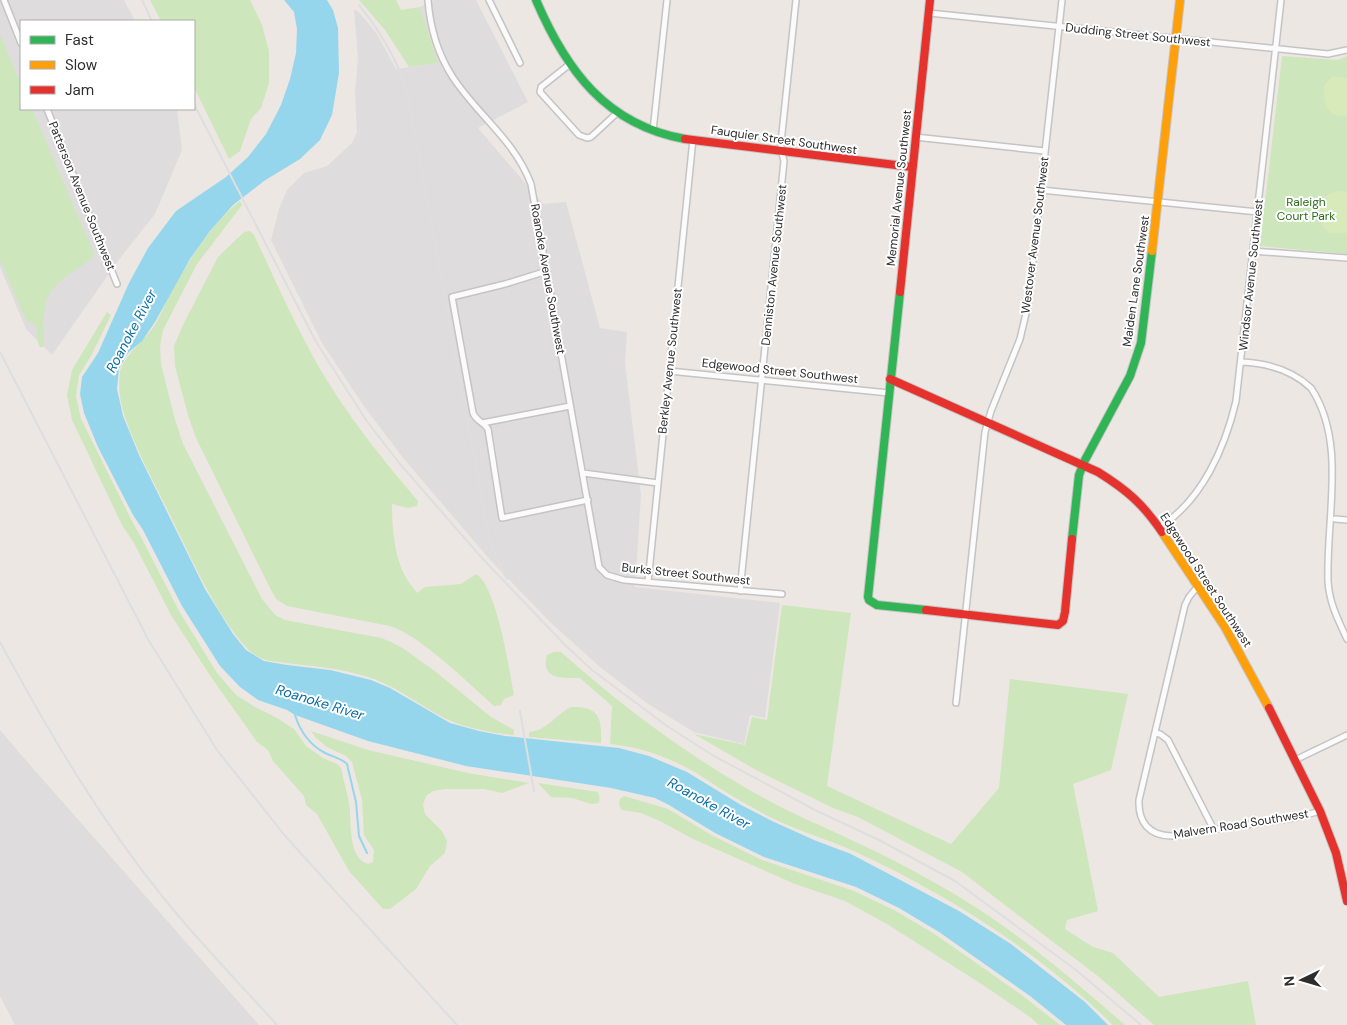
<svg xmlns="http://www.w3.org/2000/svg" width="1347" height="1025" font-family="'DM Sans',sans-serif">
  <rect width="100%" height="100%" fill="#ece7e2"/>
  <path fill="#dfdcde" d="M0,0H124L135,21H21V109H177L182,150L155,214L117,262L52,355L26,329L0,267Z
    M434,0H476L528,102L478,128L543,204L566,202L600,328L627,332L625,363L641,495L635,587L780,603L765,718L750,715L744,744L694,732L648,704L600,667L551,623L491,561L404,459L366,409L322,343L271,240L279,209L287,190L304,173L327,166L352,143L357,132L355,93L358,58L354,10L358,11L377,34L396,69L438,63L420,7Z
    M0,730L30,765L259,1025H15L0,996Z"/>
  <path fill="#cde6bb" d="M150,0H250L262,25L269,51V83L261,108L251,119L240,151L229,159L194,87V21H161Z
    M359,0H396L401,10L420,7L438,63L409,67L385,30Z
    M0,34L21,85V109H32L94,253L92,258C70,276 49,281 44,312C42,323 45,335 43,347H40L38,343L36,326L26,320L0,260Z
    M1282,56L1338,60L1347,56V254L1260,246Z
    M240,201L242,205L197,264L163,330L160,346L161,364L174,416L183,444L262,599L275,615L285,620L381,638L391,642L404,649L436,672L491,717L514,730V735C493,733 470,729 451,721C424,709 401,689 374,679C339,666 301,666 265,660C258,657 251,653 246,647C215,613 192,559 171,517C155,484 137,452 125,417C120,403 118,388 120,373C122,357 146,339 155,325C161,315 165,304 170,294C189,261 210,225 240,201Z
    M250,231L254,235C272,273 289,312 309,349C338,404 378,454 418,501L417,506L408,508L392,504C392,526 394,554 404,574C407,581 413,587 417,593L425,587L461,584L476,574C497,586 509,670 514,695L504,699L501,705L494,706C467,682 421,636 390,626L287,606L276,599L269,586L196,438L188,415L175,366L174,346L183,325L218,257L244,232Z
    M107,312L111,315L91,356L79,375L76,396L81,419L132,521L142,539L179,611L217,673L236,695L255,707L277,718L294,729L306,746L323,758L337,764L341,768C343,780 347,791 349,803C352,820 347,858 368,864L373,862L374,850L364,835L362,800L352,762L346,756L327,747L316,738L311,731L368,750L468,773L529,783L502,793L484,789H445L433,791L426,796L423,805L425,814L442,831L447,841L445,853L430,866L416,889L390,909H383L349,871L317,814L306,805L304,796L273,761L268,750L257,742L211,677L171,615L134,543L122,525L72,420L67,395L72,370Z
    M782,605L851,613L827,786L951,844L999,788L1010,679L1128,694L1111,770L1073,784L1098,911L1067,920L1065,929L1093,947L1113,953L1159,997L1248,981L1256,1025H1154L1099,977L962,872L858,817L833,808L756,770L694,734L745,745L752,717L767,720Z
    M554,652H561C626,710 696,762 773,803C799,817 825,827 851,840C889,857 926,877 961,898C1020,934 1073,980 1125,1025H1113C1039,952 949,895 854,851C827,839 798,831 770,817C753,808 735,798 718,787C708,781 699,774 689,769C666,756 636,746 610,744L612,706L580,678C563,678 540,680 547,655Z
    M571,707C600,706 602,719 601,743L529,737V732C547,731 555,715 571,707Z
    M538,783L598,792C606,814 580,799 572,798C565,797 558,798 551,797Z
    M624,796L668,809L713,836L762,860L854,891L894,910L933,933L979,965L1023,996L1060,1025H1039L1030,1017L983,985L887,924L845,901L795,884L693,839L660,821L641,813L622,810L619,805L620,799Z"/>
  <path fill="#d8eab9" d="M1333,76L1347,78V116C1326,118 1324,102 1324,85Z
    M1337,191L1347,192V233H1329C1319,224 1314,207 1326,196C1328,194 1334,192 1337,191Z"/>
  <path fill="#96d6ed" d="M284,0H327L333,10L338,28L339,73L332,115L320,140L300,159L264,181L233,205L210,231L190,259L155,322L142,341L128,353L119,369L117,389L123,416L139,455L205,589L233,634L246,650L264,661L287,665L330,670L371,680L390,688L450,723L479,731L505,736L619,748L649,756L687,772L741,805L772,821L814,840L851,854L959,911L1011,944L1085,1002L1108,1025H1066L1030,996L939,932L899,908L856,887L764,857L715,833L669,805L655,798L611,788L466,766L368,741L295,715L287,710L258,700L240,687L220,666L182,606L143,530L133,515L98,447L84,413L80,394L82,377L98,353L129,283L148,248L176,211L226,177L248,157L266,134L281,105L290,79L296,53L297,29L294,12Z"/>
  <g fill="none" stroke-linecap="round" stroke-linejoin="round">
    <path stroke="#96d6ed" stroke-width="2" d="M296,713L295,715C300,731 310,745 325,753C333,757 341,758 347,764L356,802L359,836L367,853"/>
    <defs>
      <path id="street" d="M4,0L21,43
        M428,0C430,26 438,54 452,76C477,115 514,139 531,184L599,567L607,575L624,580L782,594
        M489,0L520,63
        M929,13L1328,54L1347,50
        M570,64L541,87L540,92L579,135L587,138L591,137L618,112
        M47,109L117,284
        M653,131L667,0
        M915,137L1045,151
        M1041,190L1258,212
        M1253,251L1347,258
        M547,271L505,284L452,297L473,413C476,421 484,422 488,429L502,518L588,500
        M1241,362C1267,363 1292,370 1311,388C1347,442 1326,516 1328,581C1329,602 1338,620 1347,639
        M669,371L889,393
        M482,423L570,406
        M583,473L658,483
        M1335,519L1347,520
        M1160,527C1202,500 1225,448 1236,401L1281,0
        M648,582L693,139
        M1198,586L1189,597L1185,605L1139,800C1138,822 1149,836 1172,836L1299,817L1320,811
        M740,591L784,161L781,150V143L796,0
        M956,703L985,432L991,411L1020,339L1028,305L1062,0
        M1155,733L1160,734L1168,740L1214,830
        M1295,760L1347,735"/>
      <path id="fast" d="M536,0C566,70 606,125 685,139
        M900,292L868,597L869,600L877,605L926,610
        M1072,539L1079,475L1085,460L1130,376L1141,343L1152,251"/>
      <path id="slow" d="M1152,251L1180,0
        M1162,532L1225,627L1269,708"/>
      <path id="jam" d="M685,139L912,167
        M900,292L930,0
        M890,379L1098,472C1127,490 1143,504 1162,532
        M926,610L1058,625L1063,621L1065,612L1072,539
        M1269,708L1320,811L1336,853L1347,901"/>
    </defs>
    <use href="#street" stroke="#c5c3c3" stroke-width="8"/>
    <use href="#fast" stroke="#c5c3c3" stroke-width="10"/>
    <use href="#slow" stroke="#c5c3c3" stroke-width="10"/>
    <use href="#jam" stroke="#c5c3c3" stroke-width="10"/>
    <use href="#street" stroke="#fcfbfb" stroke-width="5"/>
    <use href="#fast" stroke="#30b455" stroke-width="8"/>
    <use href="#slow" stroke="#ff9f0a" stroke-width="8"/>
    <use href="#jam" stroke="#e5322d" stroke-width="8"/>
    <path stroke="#dedee0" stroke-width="2" d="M142,0L152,21
      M359,5C380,31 397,59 407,91L489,537L499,564L507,579
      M194,104L315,340L366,420L400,464L481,557L565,645L592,670L667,726L714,756L817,811L881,841L955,881L1076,970L1141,1025
      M0,352L149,641L217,750L286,837L457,1025
      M0,642C49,733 101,821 166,901C201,944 240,984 277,1025
      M520,711L534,791"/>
  </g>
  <g text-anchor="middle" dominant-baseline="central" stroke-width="4" stroke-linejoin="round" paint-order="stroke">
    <g font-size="12" fill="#2d2d2d" stroke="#fff">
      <text transform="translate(1138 35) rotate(6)">Dudding Street Southwest</text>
      <text transform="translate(784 140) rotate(8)">Fauquier Street Southwest</text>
      <text transform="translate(899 188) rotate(-84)">Memorial Avenue Southwest</text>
      <text transform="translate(82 196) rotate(68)">Patterson Avenue Southwest</text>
      <text transform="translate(1035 235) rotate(-83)">Westover Avenue Southwest</text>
      <text transform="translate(774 265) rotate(-84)">Denniston Avenue Southwest</text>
      <text transform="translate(1251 275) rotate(-84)">Windsor Avenue Southwest</text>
      <text transform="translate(548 279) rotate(80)">Roanoke Avenue Southwest</text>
      <text transform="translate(1136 281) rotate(-82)">Maiden Lane Southwest</text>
      <text transform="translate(670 361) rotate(-84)">Berkley Avenue Southwest</text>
      <text transform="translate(780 371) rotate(6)">Edgewood Street Southwest</text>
      <text transform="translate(686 574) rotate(6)">Burks Street Southwest</text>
      <text transform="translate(1206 580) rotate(57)">Edgewood Street Southwest</text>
      <text transform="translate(1241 824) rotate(-9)">Malvern Road Southwest</text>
    </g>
    <g font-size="12" fill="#2a6e19" stroke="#fff">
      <text x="1306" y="202">Raleigh<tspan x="1306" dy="14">Court Park</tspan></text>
    </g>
    <g font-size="14" font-style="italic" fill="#0a6da4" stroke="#fff">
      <text transform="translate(131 331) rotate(-62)">Roanoke River</text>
      <text transform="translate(320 702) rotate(17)">Roanoke River</text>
      <text transform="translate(709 803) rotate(29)">Roanoke River</text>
    </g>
  </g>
  <rect x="20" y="20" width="175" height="90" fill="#ffffff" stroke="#ababab"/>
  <rect x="30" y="36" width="25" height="8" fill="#30b455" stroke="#ababab"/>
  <text x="65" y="45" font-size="15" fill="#2d2d2d">Fast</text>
  <rect x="30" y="61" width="25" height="8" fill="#ff9f0a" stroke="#ababab"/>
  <text x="65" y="70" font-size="15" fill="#2d2d2d">Slow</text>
  <rect x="30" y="86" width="25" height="8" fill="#e5322d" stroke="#ababab"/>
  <text x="65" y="95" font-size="15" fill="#2d2d2d">Jam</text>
  <g transform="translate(1302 980) rotate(265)" stroke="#ffffff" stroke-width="4" paint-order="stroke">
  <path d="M0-4L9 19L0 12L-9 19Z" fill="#2d2d2d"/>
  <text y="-8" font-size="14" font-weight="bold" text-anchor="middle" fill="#2d2d2d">N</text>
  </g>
</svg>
